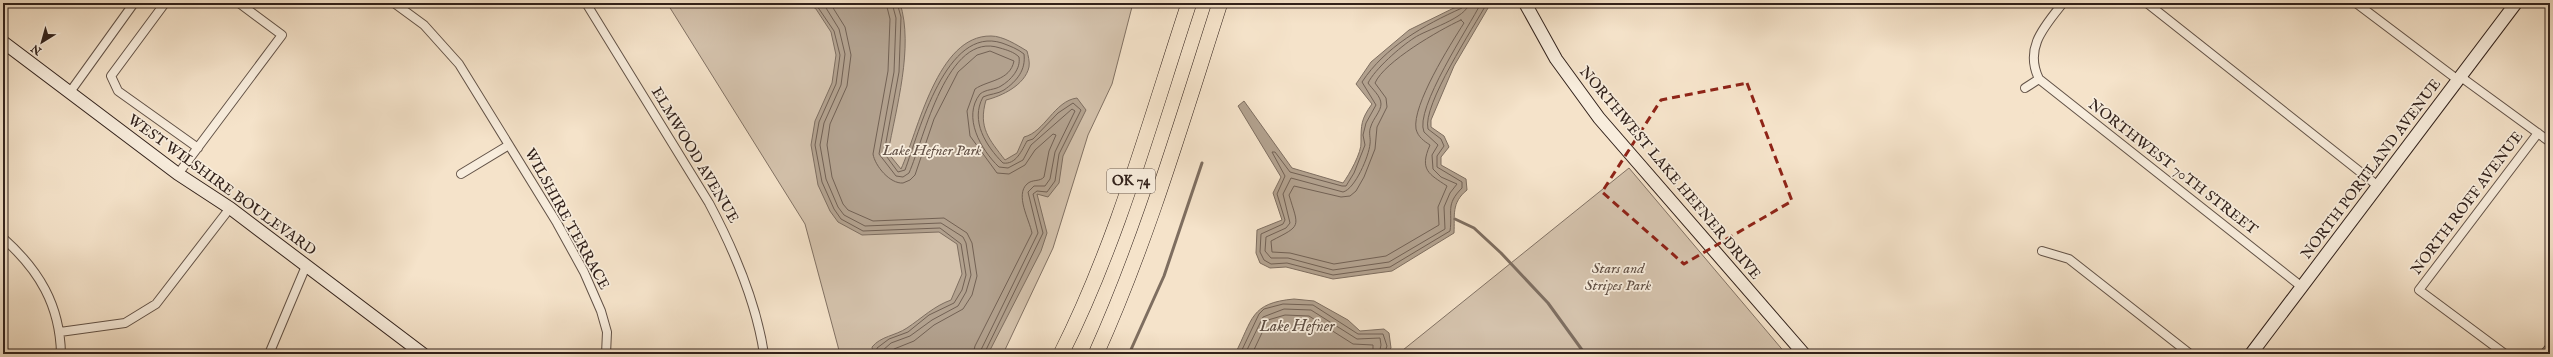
<svg xmlns="http://www.w3.org/2000/svg" width="2553" height="357" font-family="'IM FELL English',serif">
  <rect width="100%" height="100%" fill="#f5e3ca"/>
  <filter id="stains"><feTurbulence type="fractalNoise" baseFrequency=".005" numOctaves="4"/><feColorMatrix values="0 0 0 0 .2 0 0 0 0 .09 0 0 0 0 .02 0 0 0 .5 -.17"/></filter>
  <radialGradient id="worn" r=".72"><stop offset=".6" stop-color="#630" stop-opacity="0"/><stop offset="1" stop-color="#630" stop-opacity=".3"/></radialGradient>
  <path fill="#d4c2ac" stroke="#827264" d="M667,3H1133L1112,84L1088,135L1053,248L1003,354H840L805,224Z
    M1629,168L1786,354H1398Z"/>
  <path fill="#b2a18e" stroke="#7e6e60" d="M808,3H900C914,47 896,108 888,153L901,169C918,132 937,35 991,36C1003,36 1017,45 1027,51C1028,55 1030,62 1029,67C1025,85 1002,96 986,100C978,128 989,139 1005,160L1017,153L1024,137C1045,132 1054,101 1077,98L1086,110L1063,156L1059,183L1048,197L1037,194L1047,233L1041,251L988,354H873L872,347C881,336 895,336 907,328C922,318 934,306 951,300L962,274L957,244L939,232L862,235L838,222L830,211L818,185L811,145L815,121L832,83L836,55L831,32L816,9Z
    M1464,3H1491L1454,66L1431,120V127L1444,136L1449,147L1441,157V165L1466,179L1467,190C1451,203 1455,215 1454,233L1392,271L1333,279L1286,267L1270,268L1260,263L1256,253L1257,230L1282,220L1273,193L1281,177L1238,106L1244,101L1292,168L1343,183C1349,175 1362,152 1361,142C1361,125 1361,119 1372,104L1356,84L1371,62L1409,30Z
    M1294,299L1314,301L1348,320L1360,331L1384,329L1389,333L1391,348L1387,354H1235C1253,319 1250,303 1294,299Z"/>
  <g fill="none" stroke-linecap="round" stroke-linejoin="round">
    <path stroke="#726154" stroke-width="1" d="M815,3L834,31L840,55L836,84L819,122L815,145L822,182L834,209L841,219L863,231L940,228L961,244L966,275L962,290L954,303L929,315L908,332L889,339L877,348V354
      M823,3L839,29L845,54L841,85L824,123L820,145L826,179L838,207L844,215L865,226L941,223L963,237L966,243L971,275L966,292L958,306L932,320L910,336L891,343L882,351V354
      M830,3L845,27L851,55L847,86L830,124L827,145L832,177L843,204L848,210L873,221L944,218L967,233L972,243L977,276L972,295L963,309L934,325L914,341L894,349L888,354
      M886,3L890,19L888,71L873,154C875,166 890,184 903,183L910,180L915,175L934,119L958,72L977,55L990,51L1014,61C1010,81 988,80 975,89L967,111L970,136L997,173L1009,174L1025,165L1035,150L1053,134L1056,135L1049,151L1044,177C1040,182 1032,179 1027,184C1015,195 1029,219 1032,233L975,346L973,354
      M892,3L896,18L894,72L879,154L896,176L903,177L909,173C924,139 947,30 1000,48C1007,50 1014,52 1019,57C1021,69 1011,80 1001,86C995,90 986,89 980,94C962,117 981,150 999,167L1008,168L1023,160L1031,145L1072,109L1075,111L1055,152L1050,179L1045,186H1034L1028,192L1038,233L979,354
      M897,3L901,17L899,72L884,153L898,172L905,170C919,132 946,25 1002,43C1010,46 1018,49 1024,54C1026,70 1017,81 1004,90C998,94 989,94 983,97C970,121 986,146 1003,163C1016,165 1022,150 1027,141L1033,139L1058,113L1073,103L1081,110L1059,154L1055,181L1047,192L1037,191L1033,194L1043,233L984,354
      M1464,3L1462,8C1424,25 1385,47 1362,82L1376,105L1366,123L1363,135L1365,145L1354,173L1346,186H1342L1290,172L1275,152H1272L1285,176L1277,194L1285,220L1283,224L1261,234L1260,252L1264,260L1271,264L1287,263L1333,275L1390,267L1450,231C1453,211 1445,205 1462,188V182L1437,167V156L1444,146L1441,139L1428,129C1422,105 1474,27 1487,3
      M1469,3C1468,18 1425,30 1414,38C1400,47 1375,69 1368,83C1372,89 1381,96 1381,104C1381,111 1373,119 1371,126C1368,133 1371,138 1370,144C1369,156 1355,189 1343,192L1291,178L1283,194L1290,223L1286,228L1266,237L1265,251L1271,258H1288L1333,270L1389,262L1445,229L1444,207L1450,193L1457,184L1441,177L1433,169L1432,155L1438,145L1424,132C1414,109 1469,27 1481,3
      M1461,20L1464,23C1450,45 1412,105 1416,129C1418,137 1424,141 1430,145C1419,170 1429,174 1447,186L1438,207L1439,225L1386,256L1334,264L1290,253L1272,252L1271,241C1302,225 1299,228 1289,195L1294,186L1341,197L1350,196L1356,191L1364,177L1375,149L1377,127L1387,107L1386,98L1375,83C1384,62 1439,30 1461,20Z
      M1240,354L1259,314L1264,309L1283,304L1313,305L1358,334H1383L1387,346L1384,354
      M1245,354L1263,317L1284,309L1311,310L1357,339L1380,338L1381,345L1379,354
      M1252,354L1268,320L1285,315L1309,316L1353,344L1373,345V354"/>
    <path stroke="#7e6e60" stroke-width="3" d="M1455,219L1474,228L1501,253L1548,303L1585,354
      M1129,354L1164,276L1202,163"/>
    <defs>
      <path id="street" d="M165,3L111,76L118,91L198,148
        M394,3L424,25L459,64L557,223L584,272L601,311L607,332L606,354
        M586,3L709,203C734,250 756,301 764,354
        M2147,3L2378,186
        M2356,3L2458,80
        M2461,77L2550,142
        M2039,79C2024,48 2044,27 2063,3
        M2025,88L2039,79L2302,287
        M70,92L134,3
        M178,174L282,35L239,3
        M461,174L509,145
        M3,238C39,270 60,305 61,354
        M2042,251L2069,259L2190,354
        M60,332L125,323L156,304L230,208
        M269,354L306,266
        M2505,354L2419,290L2538,133
        M2544,354L2550,347"/>
      <path id="secondary" d="M1525,3L1556,59L1599,118L1804,354
        M3,42L178,174L230,208L423,354
        M2251,354L2516,3"/>
      <path id="highway" d="M1061,354C1117,243 1150,121 1189,3
        M1096,354C1147,241 1182,121 1220,3"/>
    </defs>
    <use href="#street" stroke="#625247" stroke-width="10"/>
    <use href="#secondary" stroke="#31211b" stroke-width="14"/>
    <use href="#highway" stroke="#31211b" stroke-width="16"/>
    <use href="#street" stroke="#f8eddd" stroke-width="8"/>
    <use href="#secondary" stroke="#f8eddd" stroke-width="12"/>
    <use href="#highway" stroke="#f5e3ca" stroke-width="15"/>
  </g>
  <path fill="none" stroke="#8f2418" stroke-width="3" stroke-dasharray="8 5" stroke-linejoin="round" d="M1747,83L1792,201L1684,264L1602,192L1661,100Z"/>
  <g text-anchor="middle" dominant-baseline="central" stroke-width="3.5" stroke-linejoin="round" paint-order="stroke">
    <rect fill="#f8eddd" stroke="#6d5e55" stroke-width="1" x="1107" y="169" width="48" height="24" rx="3"/>
    <g font-size="14" font-weight="bold" fill="#31211b">
      <text x="1131" y="181">OK 74</text>
    </g>
    <g font-size="15" font-style="italic" fill="#625146" stroke="#f8eddd">
      <text x="932" y="150">Lake Hefner Park</text>
      <text x="1618" y="268">Stars and<tspan x="1618" dy="17">Stripes Park</tspan></text>
    </g>
    <g font-size="15" fill="#31211b" stroke="#f8eddd">
      <text transform="translate(695 155) rotate(59)">ELMWOOD AVENUE</text>
      <text transform="translate(2173 167) rotate(38)">NORTHWEST 70TH STREET</text>
      <text transform="translate(2371 169) rotate(-53)">NORTH PORTLAND AVENUE</text>
      <text transform="translate(1670 173) rotate(50)">NORTHWEST LAKE HEFNER DRIVE</text>
      <text transform="translate(222 185) rotate(36)">WEST WILSHIRE BOULEVARD</text>
      <text transform="translate(2467 203) rotate(-53)">NORTH ROFF AVENUE</text>
      <text transform="translate(567 219) rotate(61)">WILSHIRE TERRACE</text>
    </g>
    <g font-size="16" font-style="italic" fill="#5e4e43" stroke="#f8eddd">
      <text x="1297" y="327">Lake Hefner</text>
    </g>
  </g>
  <rect width="2553" height="357" fill="none" stroke="#f5e3ca" stroke-width="16"/>
  <rect x="4" y="4" width="2545" height="349" fill="none" stroke="#31211b" stroke-width="2"/>
  <rect x="8" y="8" width="2537" height="341" fill="none" stroke="#31211b"/>
  <g transform="translate(42 42) rotate(217)" stroke="#f8eddd" stroke-width="3" paint-order="stroke">
  <path d="M0-3L7 15L0 10L-7 15Z" fill="#31211b"/>
  <text y="-6" font-size="11" font-weight="bold" text-anchor="middle" fill="#31211b">N</text>
  </g>
  <rect width="100%" height="100%" filter="url(#stains)"/>
  <rect width="100%" height="100%" fill="url(#worn)"/>
</svg>
